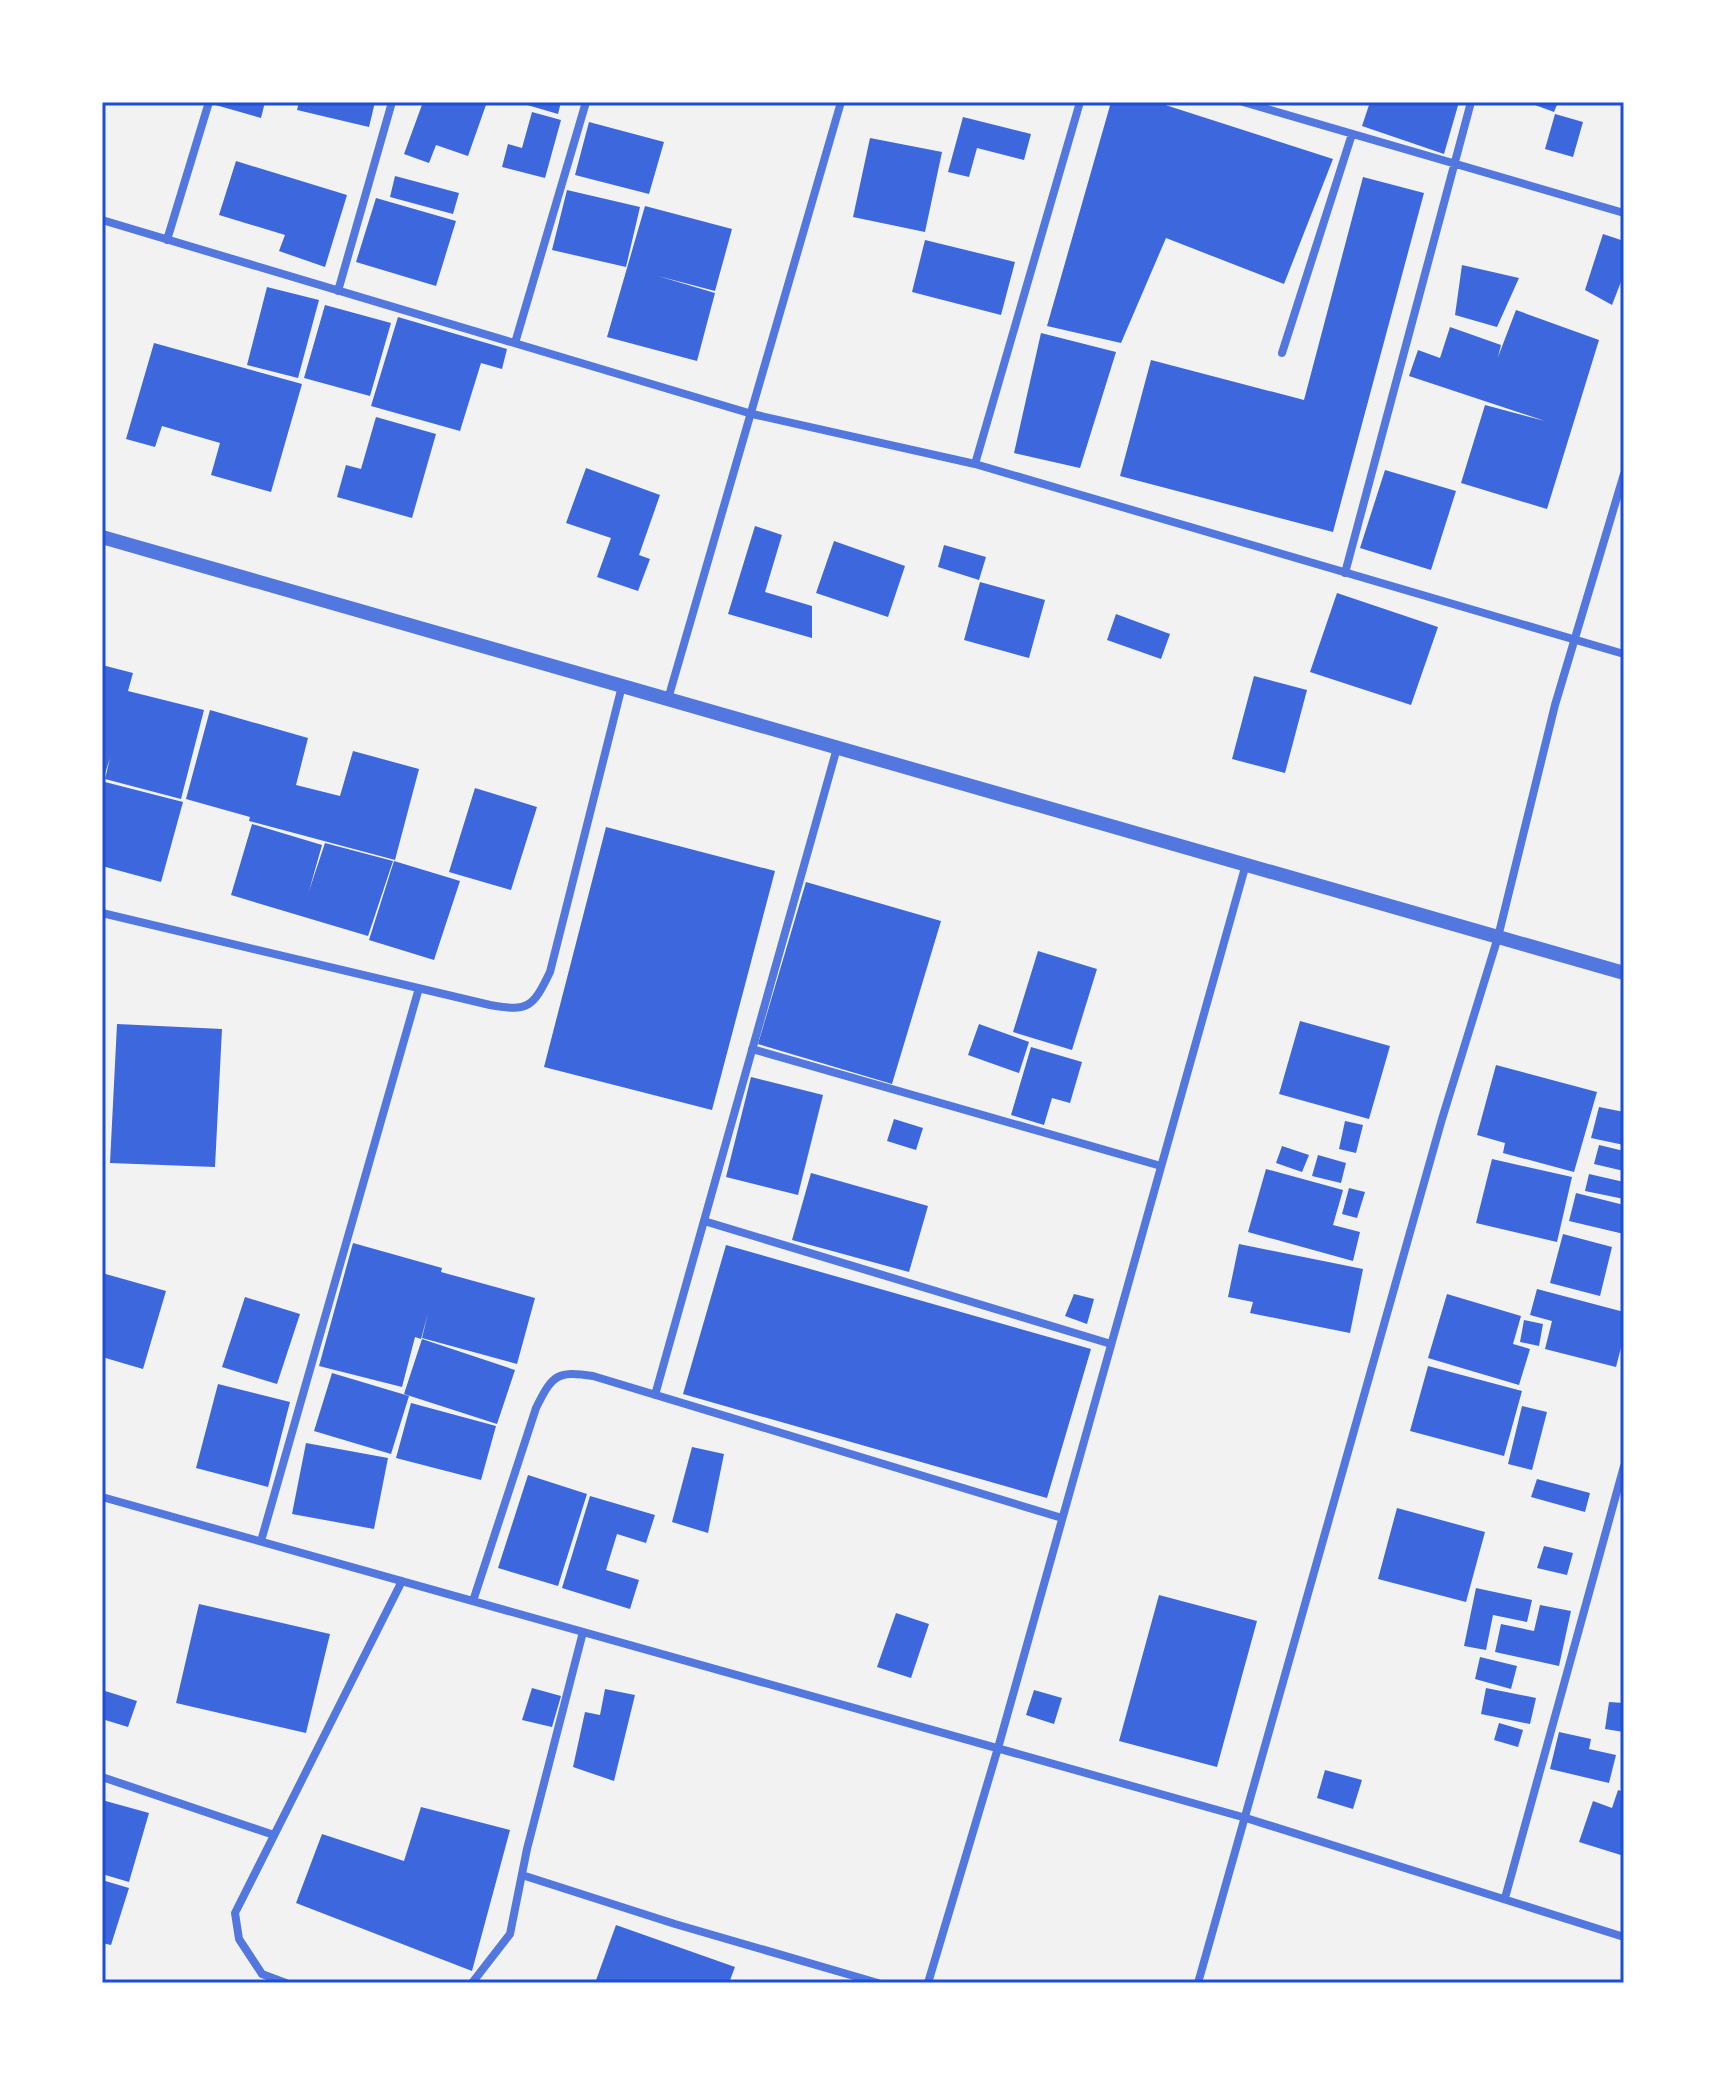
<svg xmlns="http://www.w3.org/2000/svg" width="1726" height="2085" font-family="'Public Sans',sans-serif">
  <rect width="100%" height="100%" fill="#f2f2f2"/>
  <path fill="#3d67dc" d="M213,102H265L261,118L212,104Z
    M299,102H375L369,127L297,110Z
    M423,102H487L468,156L436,145L429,163L404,154Z
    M517,102H561L558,114Z
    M1111,102H1156L1333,159L1284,284L1166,238L1121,343L1047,326Z
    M1370,102H1459L1444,154L1362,126Z
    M1527,102H1558L1554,112Z
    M532,112L561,120L545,178L502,167L508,144L522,148Z
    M1555,114L1583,122L1573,157L1545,149Z
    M963,117L1031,134L1024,160L977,148L969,177L948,172Z
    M589,122L664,142L649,194L575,175Z
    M870,138L942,152L925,232L853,217Z
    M236,161L347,195L325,267L279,251L285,235L219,215Z
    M395,176L459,193L453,214L390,197Z
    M1363,177L1424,193L1333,532L1120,476L1151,360L1304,400Z
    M567,190L640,207L626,267L552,250Z
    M376,198L456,221L436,286L356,262Z
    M645,206L732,229L715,291L658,276L715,293L697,361L607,337Z
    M1603,234L1624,241V274L1612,305L1585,290Z
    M925,240L1015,262L1001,315L912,292Z
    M1462,265L1519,278L1497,327L1455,315Z
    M267,287L319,300L298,378L247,365Z
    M325,305L391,323L370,396L304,378Z
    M1516,310L1599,340L1547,509L1461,483L1485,405L1545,421L1409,376L1418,350L1440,358L1450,327L1501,345L1498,357Z
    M398,317L507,349L502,369L481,363L460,431L371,406Z
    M1041,333L1116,352L1080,468L1014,453Z
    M154,343L302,384L271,492L211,475L220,443L162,426L155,447L126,439Z
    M376,417L436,434L412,518L337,497L346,465L361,469Z
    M586,468L660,495L639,555L650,559L638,591L597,577L611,538L566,523Z
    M1385,470L1456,491L1431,570L1360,548Z
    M755,526L782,535L765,592L812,606V638L728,614Z
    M834,541L905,566L888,617L816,593Z
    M944,545L986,557L979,580L938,567Z
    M980,582L1045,600L1029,658L964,640Z
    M1337,593L1438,627L1411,705L1310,672Z
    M1116,614L1170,634L1161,659L1107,640Z
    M102,665L133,673L128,691L204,710L181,799L105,779L110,758L102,783Z
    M1254,676L1307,690L1285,773L1232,759Z
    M210,710L308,738L296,785L340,796L353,751L419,769L395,860L249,821L250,817L186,799Z
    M105,782L183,802L161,882L102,866V794Z
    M475,788L537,807L511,890L449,872Z
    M252,824L322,845L309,891L325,843L393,861L368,936L231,895Z
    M606,827L775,871L712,1110L544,1067Z
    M394,861L460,881L434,960L369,940Z
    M806,882L941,921L892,1084L758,1044Z
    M1038,951L1097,969L1072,1050L1013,1032Z
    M1300,1021L1390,1046L1369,1119L1279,1094Z
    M117,1024L222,1029L215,1167L110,1163Z
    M979,1024L1029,1042L1019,1073L968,1055Z
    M1031,1047L1082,1062L1070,1103L1052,1098L1044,1125L1011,1115Z
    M1496,1065L1597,1092L1574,1172L1503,1153L1505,1143L1477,1135Z
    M751,1077L823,1095L798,1195L726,1177Z
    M1599,1107L1624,1112V1145L1591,1138Z
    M894,1119L923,1128L916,1150L887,1141Z
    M1345,1121L1363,1125L1356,1153L1339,1149Z
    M1599,1145L1624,1151V1171L1594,1164Z
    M1282,1146L1309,1155L1302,1172L1276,1163Z
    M1318,1155L1346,1163L1341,1183L1312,1176Z
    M1492,1159L1572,1177L1557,1242L1476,1223Z
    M1266,1169L1343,1190L1333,1225L1360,1232L1353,1261L1248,1232Z
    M811,1173L928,1206L909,1272L792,1240Z
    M1589,1174L1624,1182V1199L1585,1191Z
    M1349,1188L1365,1192L1357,1218L1342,1214Z
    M1576,1193L1624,1205V1234L1569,1221Z
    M1563,1234L1612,1247L1600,1296L1550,1283Z
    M353,1243L442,1268L441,1272L535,1298L517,1364L422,1338L428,1313L421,1339L415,1337L402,1387L319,1366Z
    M1239,1244L1363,1269L1350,1333L1250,1313L1253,1302L1228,1297Z
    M726,1245L1091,1349L1047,1498L683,1394Z
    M102,1273L166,1291L143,1369L102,1357Z
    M1537,1289L1624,1312V1336L1616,1367L1545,1349L1552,1321L1530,1315Z
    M1074,1294L1094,1299L1087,1324L1065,1316Z
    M1447,1294L1521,1316L1513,1344L1530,1349L1519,1385L1428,1358Z
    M245,1297L300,1314L277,1384L222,1367Z
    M1524,1320L1543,1324L1539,1346L1520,1342Z
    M422,1339L515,1370L497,1424L404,1394Z
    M1428,1366L1522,1391L1504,1456L1410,1431Z
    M332,1373L409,1396L391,1454L314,1431Z
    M218,1384L290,1402L268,1487L196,1468Z
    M411,1403L496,1426L481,1480L396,1458Z
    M1522,1406L1547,1412L1532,1470L1508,1464Z
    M306,1443L388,1458L374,1529L292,1514Z
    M692,1447L724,1454L708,1533L672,1522Z
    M528,1475L587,1494L558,1586L498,1568Z
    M1537,1479L1590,1493L1585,1512L1531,1497Z
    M590,1496L655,1515L646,1543L617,1534L606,1570L639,1580L630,1609L562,1588Z
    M1397,1508L1485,1532L1466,1602L1378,1579Z
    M1544,1546L1573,1553L1567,1575L1537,1568Z
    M1476,1588L1532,1600L1527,1622L1493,1615L1486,1650L1464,1646Z
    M1159,1595L1257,1621L1217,1767L1119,1741Z
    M199,1604L330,1634L306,1733L176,1703Z
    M1540,1605L1571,1611L1559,1666L1495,1652L1501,1624L1534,1631Z
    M896,1613L929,1624L911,1678L877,1667Z
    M1480,1657L1517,1666L1511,1689L1475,1679Z
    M532,1688L561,1696L552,1727L522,1720Z
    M1486,1688L1536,1698L1530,1724L1481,1714Z
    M605,1689L635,1695L614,1781L573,1767L585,1712L600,1715Z
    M102,1690L137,1701L128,1727L102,1719Z
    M1034,1690L1062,1698L1054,1724L1026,1715Z
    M1609,1702L1624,1703V1732L1605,1729Z
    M1499,1723L1523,1730L1518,1747L1494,1740Z
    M1559,1732L1591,1739L1589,1749L1616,1755L1609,1783L1550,1769Z
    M1325,1770L1362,1780L1353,1809L1317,1798Z
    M1618,1790L1624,1792V1856L1579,1842L1593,1801L1612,1808Z
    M102,1800L149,1813L129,1882L102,1874Z
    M421,1807L510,1830L472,1971L296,1903L322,1834L404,1861Z
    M102,1880L129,1888L111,1945L102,1943Z
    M616,1925L735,1967L729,1983H595Z"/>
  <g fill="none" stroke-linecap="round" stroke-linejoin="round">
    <path stroke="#5277de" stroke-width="8" d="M1243,102L1624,213
      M102,220L752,414L975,464L1624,654
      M167,240L209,102
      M338,291L392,102
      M515,343L586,102
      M1282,353L1352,134
      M975,464L1080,102
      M1345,573L1471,102
      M668,699L841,102
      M102,913L490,1005C529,1012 533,1007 550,972L622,686
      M752,1049L1161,1166
      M704,1221L1111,1344
      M655,1395L837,748
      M102,1497L1246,1818L1624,1937
      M261,1541L419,988
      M473,1601L536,1408C552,1376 556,1370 593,1376L1062,1518
      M102,1777L274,1835
      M522,1875L675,1924L878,1983
      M1505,1898L1624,1466
      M286,1983L262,1974L239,1939L235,1913L402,1581
      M472,1983L510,1934L527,1849L583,1632
      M928,1983L998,1748L1246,864
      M1198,1983L1442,1119L1498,937L1555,705L1624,474"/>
    <path stroke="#5277de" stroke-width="14" d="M102,537L1624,973"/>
  </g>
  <rect width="1726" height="2085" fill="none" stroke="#ffffff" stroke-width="208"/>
  <rect x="104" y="104" width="1518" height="1877" fill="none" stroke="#1d4ed8" stroke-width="3"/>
</svg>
